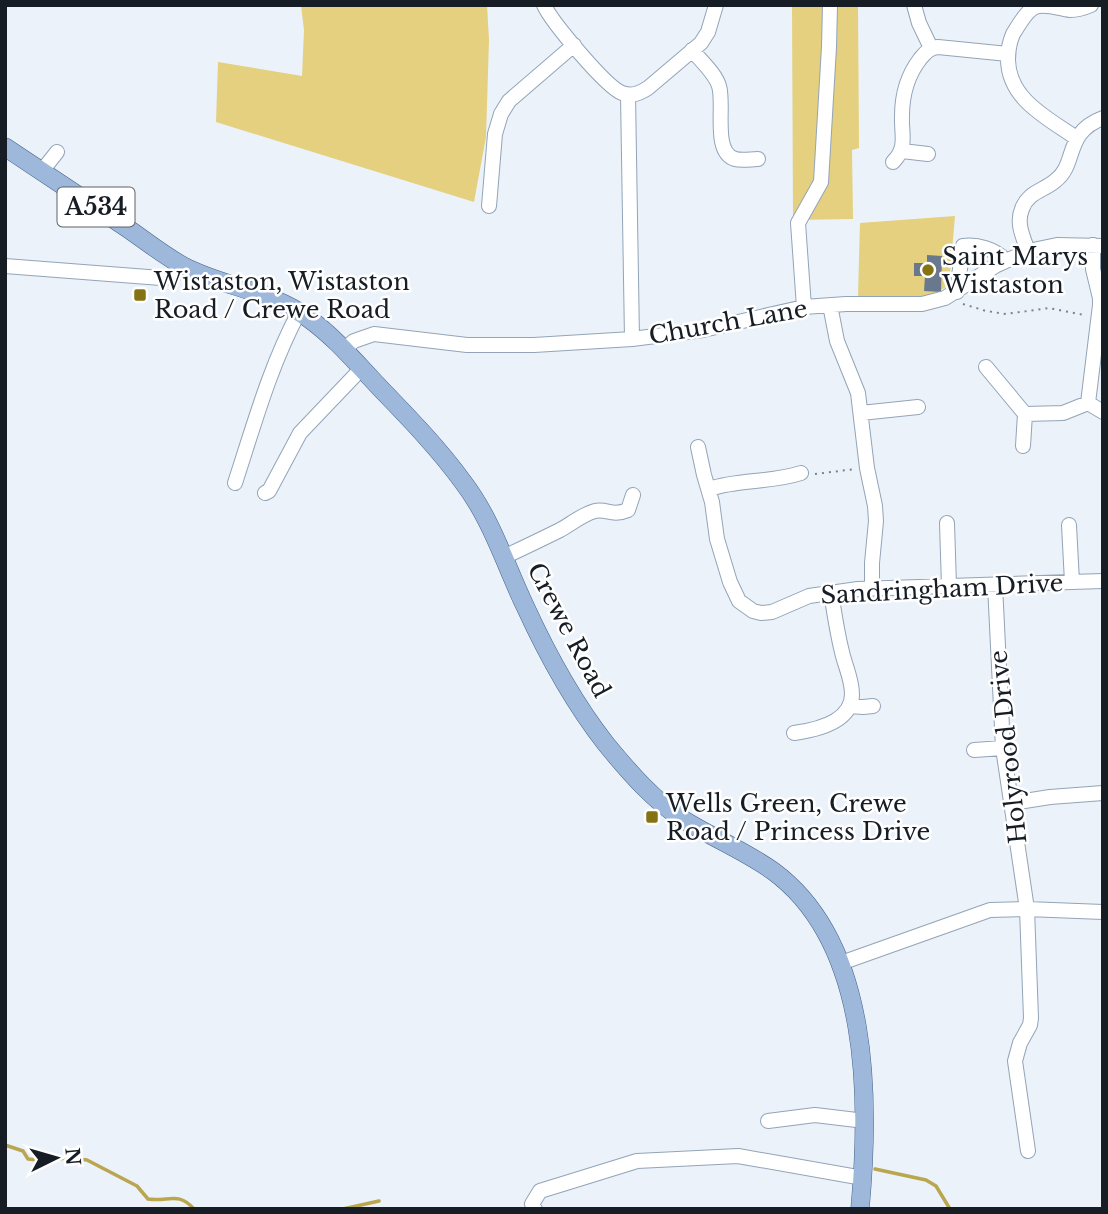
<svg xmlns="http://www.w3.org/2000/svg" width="1108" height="1214" font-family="'Libre Baskerville',serif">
  <rect width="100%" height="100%" fill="#ebf2fa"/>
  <path fill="#e4d07e" d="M301,5H487L489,40L486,137L474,202L216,122L218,62L302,76L304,30Z
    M792,5H858L859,148L852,150L853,219L793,220Z
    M955,216L949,286L921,299L858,297L860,223Z"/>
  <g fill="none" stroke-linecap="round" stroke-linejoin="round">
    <path stroke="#b9a64f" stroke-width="3.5" d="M5,1145L23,1151L28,1159L38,1160L71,1158L87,1160L137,1186L148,1199C169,1202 178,1191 194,1209
      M875,1169L926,1180L936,1186L950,1209
      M343,1209L379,1201"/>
  </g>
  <path fill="#69788c" d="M927,255L942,256L941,292L924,291L925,276H914V263H927Z"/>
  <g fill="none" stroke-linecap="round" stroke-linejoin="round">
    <defs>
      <path id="minor" d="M544,5C551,21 606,87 622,93C632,97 640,93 648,88L701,43L708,32L716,5
        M914,5L919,23L931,48
        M692,50C701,61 715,73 719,86C725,105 712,152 735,159C742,161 751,159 758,159
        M628,95L632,339
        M1076,138C1048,118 1009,100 1008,60C1008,51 1009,43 1013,34C1018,26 1025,13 1033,8C1044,2 1059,9 1070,10C1078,10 1084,8 1091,5
        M902,151L928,154
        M893,162C908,147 901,134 902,116C902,94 907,76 920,59C926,52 929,48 938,47L1008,54
        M42,171L57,152
        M489,206L495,134L501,114L509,101L574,45
        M1028,251C1023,237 1016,223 1022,209C1028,192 1043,191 1055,181C1078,164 1063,133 1103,118
        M5,266L161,278L170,277L186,268
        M957,292L963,246C977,244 995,249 1005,260
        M830,305L837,341L858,393L867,468L875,506L876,521L872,563V588
        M804,307L798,223L821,182L829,47L830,5
        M344,349L354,341L374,334L467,345H534L632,339L703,330L804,307L846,304H922L945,298L995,266L1028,251L1057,245L1103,246
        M986,367L1025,414
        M1088,403L1103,412
        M861,413L918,407
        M1023,446L1025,414L1063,413L1088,403L1100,305V298L1093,269V245
        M698,447L704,475L712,502L717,539L730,582L739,601L753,611L761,613L772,612L809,596L858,589L1103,581
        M235,483C254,425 270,366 299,312
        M709,489C739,479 770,483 801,473
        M265,493L269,491L300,433L362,368
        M947,523L949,586
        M1069,525L1072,582
        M504,557C523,548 542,539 560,530C571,524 583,514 595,511C607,508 611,517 628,510L633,495
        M995,585L1003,748L1027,909L1031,1018L1030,1025L1020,1043L1015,1061L1028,1151
        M850,706L863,707L873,706
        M794,733C816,730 852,722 852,694C852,679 845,666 842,652C837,632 834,612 831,592
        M974,750L1003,748
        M1012,803L1050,797L1103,793
        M841,963L990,910L1027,909L1103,912
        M768,1121L815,1115L865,1121
        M535,1209L532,1204L540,1191L637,1161L738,1156L863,1178"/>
      <path id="major" d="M5,147C46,174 86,201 127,228C146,241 167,258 187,268C226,287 273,292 308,318C336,338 358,365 381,389C410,419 439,449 463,482C492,520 505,564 525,606C547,654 573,702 606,744C629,772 654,801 684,820C713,838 745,851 773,871C871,943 870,1100 860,1209"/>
    </defs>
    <use href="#minor" stroke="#93a4b8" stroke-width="16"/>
    <use href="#major" stroke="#44638a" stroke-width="19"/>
    <path stroke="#7b8189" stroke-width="2" stroke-dasharray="2 5" stroke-linecap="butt" d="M963,304L986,311L1006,314L1049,308L1084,315
      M815,474L855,469"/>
    <use href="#minor" stroke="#fff" stroke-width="14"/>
    <use href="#major" stroke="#9db8da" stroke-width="18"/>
  </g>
  <g fill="#857213" stroke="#fff" stroke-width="2.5">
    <circle cx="928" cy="270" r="7"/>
    <rect x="133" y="288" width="14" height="14" rx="3.5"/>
    <rect x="645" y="810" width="14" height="14" rx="3.5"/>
  </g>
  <g text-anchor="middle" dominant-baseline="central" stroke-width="5" stroke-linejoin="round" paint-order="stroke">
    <rect fill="#fff" stroke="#5d6166" stroke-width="2" x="57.5" y="187.5" width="77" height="39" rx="5"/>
    <g font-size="23" font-weight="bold" fill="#171d25">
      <text x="96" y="207">A534</text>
    </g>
    <g font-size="24" fill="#171d25" stroke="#fff" text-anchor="start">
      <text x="942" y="256">Saint Marys<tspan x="942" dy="28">Wistaston</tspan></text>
      <text x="154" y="281">Wistaston, Wistaston<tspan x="154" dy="28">Road / Crewe Road</tspan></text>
      <text x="666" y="803">Wells Green, Crewe<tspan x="666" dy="28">Road / Princess Drive</tspan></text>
    </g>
    <g font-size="24" fill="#171d25" stroke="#fff">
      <text transform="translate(728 322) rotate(-10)">Church Lane</text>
      <text transform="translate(942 589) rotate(-3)">Sandringham Drive</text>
      <text transform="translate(569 630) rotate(62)">Crewe Road</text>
      <text transform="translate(1008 747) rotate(-96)">Holyrood Drive</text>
    </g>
  </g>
  <rect width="1108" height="1214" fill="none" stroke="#171d25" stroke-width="14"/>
  <g transform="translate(56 1158) rotate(85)" stroke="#ffffff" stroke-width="5" paint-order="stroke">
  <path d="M0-5L12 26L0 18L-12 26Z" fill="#171d25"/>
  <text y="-10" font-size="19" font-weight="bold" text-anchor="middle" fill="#171d25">N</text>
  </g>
</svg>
